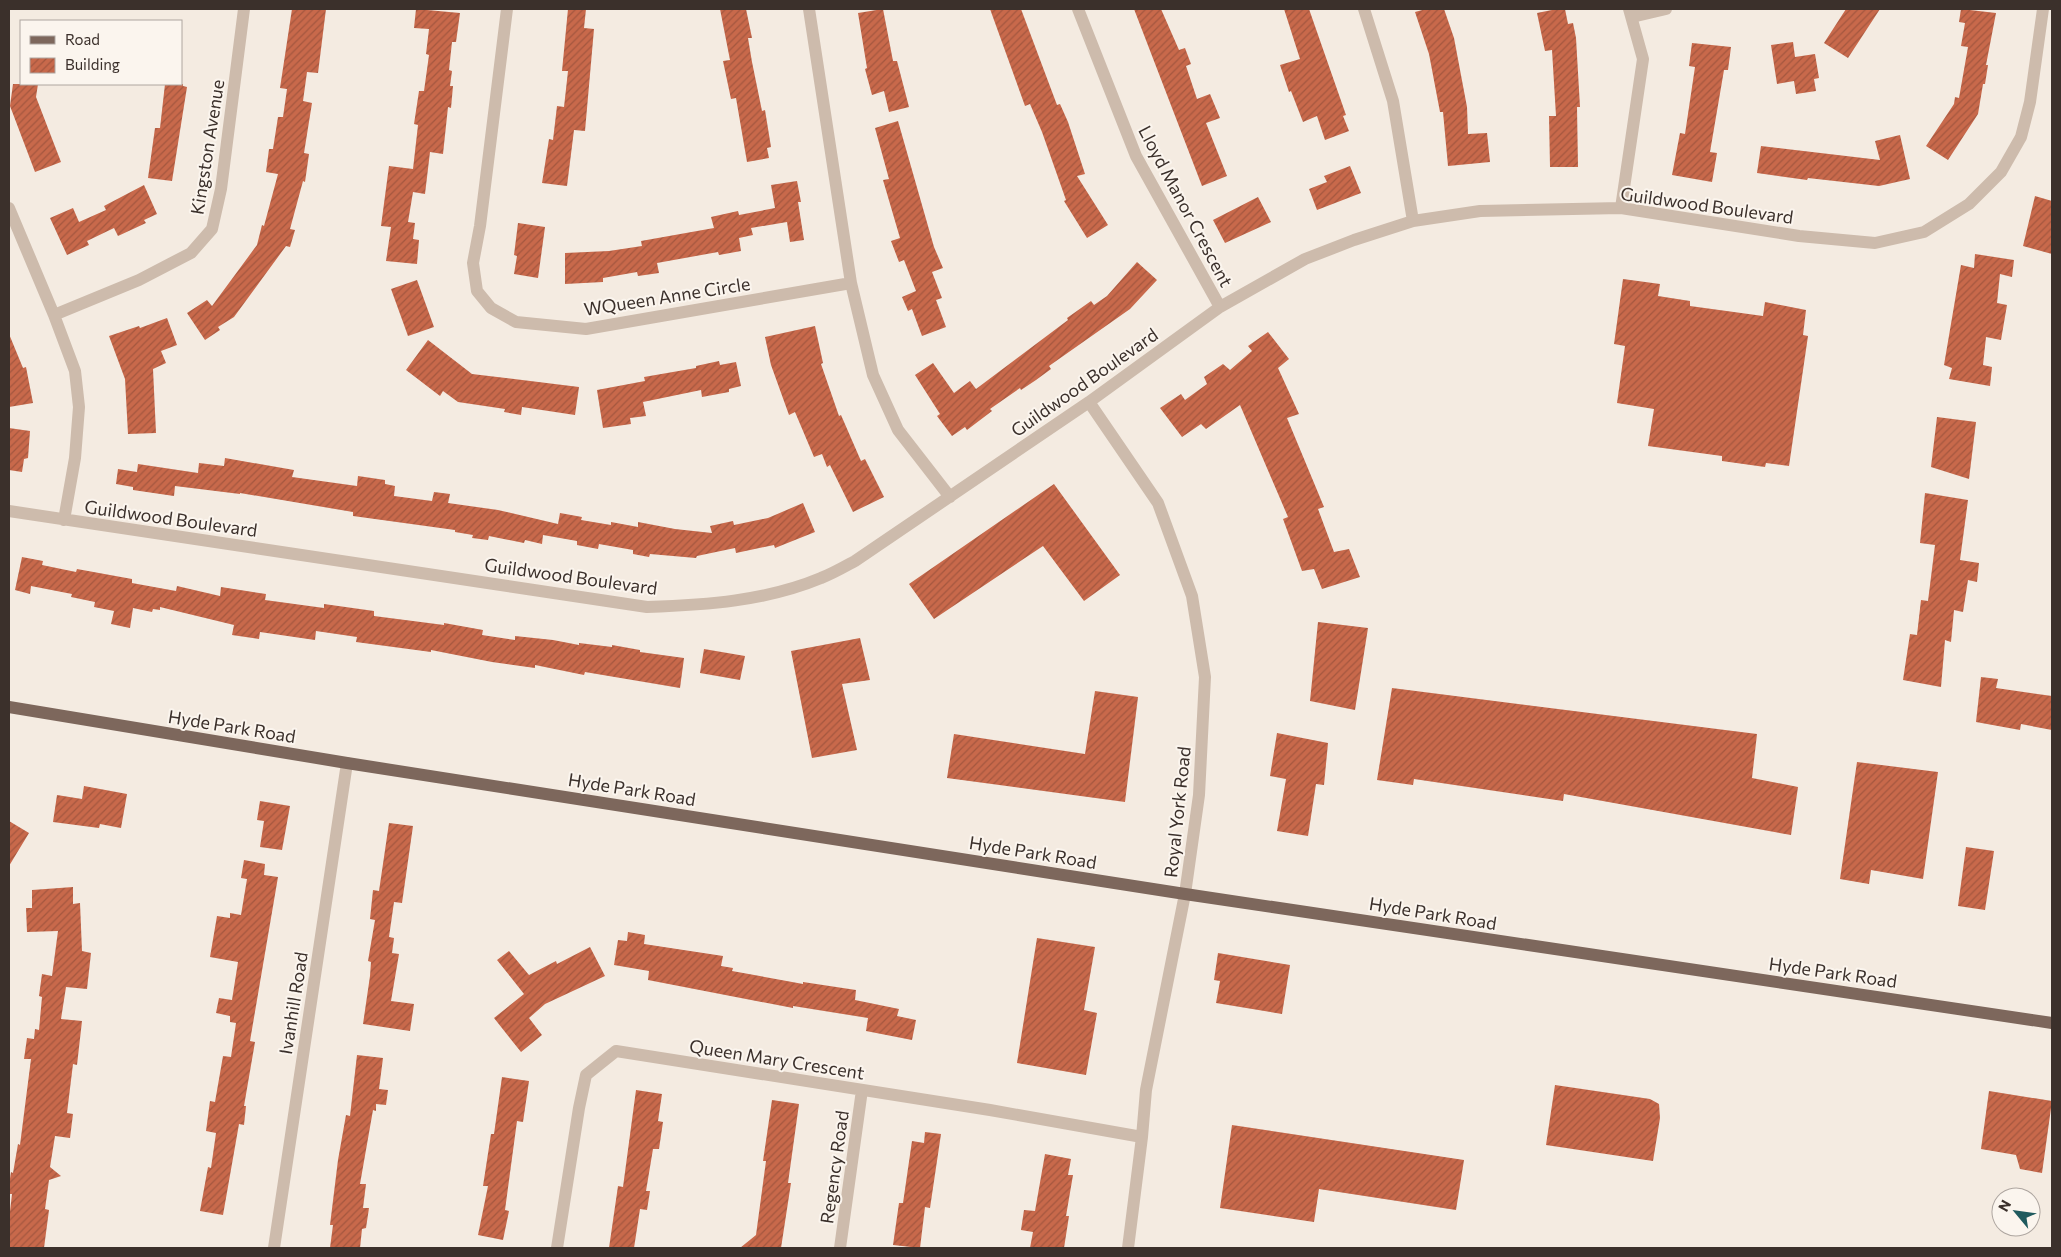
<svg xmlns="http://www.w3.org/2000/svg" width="2061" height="1257" font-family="Commissioner,sans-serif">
  <defs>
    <pattern id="building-hatch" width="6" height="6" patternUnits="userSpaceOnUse" patternTransform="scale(1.25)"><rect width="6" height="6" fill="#c8694b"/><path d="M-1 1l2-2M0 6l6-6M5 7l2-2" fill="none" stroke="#a4573f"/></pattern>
  </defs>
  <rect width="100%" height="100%" fill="#f4ebe1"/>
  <path fill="url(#building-hatch)" d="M292,9H326L318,73L307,72L303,101L312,103L304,153L309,154L305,182L303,181L290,229L295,230L290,247L286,246L234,317L218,327L220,330L205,340L187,313L207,300L212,306L257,245L262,225L264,226L278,174L266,172L269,149H273L278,117H283L287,89L280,88Z
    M416,9L460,13L456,42H452L449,70L452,71L450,86H453L451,108L448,107L443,154L430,152L425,194L413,192L408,222L415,223L413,239L419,240L417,264L386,261L391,227L381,226L389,166L413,169L418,125L414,124L419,91H424L429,55L426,54L429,29L414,28Z
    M568,9H586L584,28L594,29L585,131L574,130L567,186L542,183L549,139L553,140L557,106L564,107L568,71H562Z
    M720,9H746L752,38H748L752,62L762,111L765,110L771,147L767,148L769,158L747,162L736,98L731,99L723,61L730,60Z
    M883,9L893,61H897L909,107L889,112L884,91L872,95L865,69L867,68L858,13Z
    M990,9H1021L1057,105L1060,104L1068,122L1085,174L1077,176L1108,225L1087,238L1064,201L1066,200L1042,132L1030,104L1025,106Z
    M1134,9H1161L1179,50L1185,48L1191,64L1186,66L1197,99L1210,94L1220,118L1206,123L1227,176L1202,186Z
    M1284,9H1309L1346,115L1343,116L1349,131L1325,140L1317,116L1303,122L1291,91L1289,92L1280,65L1300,59Z
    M1426,9H1444L1454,38L1467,107L1468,134L1487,133L1490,162L1448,166L1443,112H1440L1429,54L1415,12Z
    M1557,9H1565L1568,24L1573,23L1576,38L1580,107H1577L1578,167H1550L1549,116H1556L1552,50L1545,51L1537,13Z
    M1846,9H1880L1848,58L1824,43Z
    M1961,9L1996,13L1986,65H1988L1985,84H1983L1978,114L1948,160L1926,146L1954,104L1955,97L1959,98L1968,47L1961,46L1965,23L1959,22Z
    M1793,42L1795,57L1815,54L1819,78L1814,79L1816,91L1796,94L1794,81L1777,84L1771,45Z
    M1692,43L1731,47L1728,70H1724L1710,152L1717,153L1712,182L1672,175L1680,133L1685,134L1695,67L1689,66Z
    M13,84H38L36,97L61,162L35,172L10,106Z
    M165,84H183V86L187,87L172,181L148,178L155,128H160Z
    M898,121L934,247L943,268L932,272L942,298L936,300L946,327L922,336L912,309L908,311L902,297L916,291L904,260L899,262L891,241L900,238L883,180L889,179L875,128Z
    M1900,135L1910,179L1879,186L1808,178L1807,180L1757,173L1761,146L1880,160L1875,141Z
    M1350,166L1361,193L1317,210L1309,189L1327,182L1324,176Z
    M797,181L801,202H798L804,240L790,242L787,222L751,228L753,235L739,238L741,251L719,255L718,252L657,263L659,273L638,276L637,272L603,278V282L565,284V253L609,251L642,246L641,241L714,228L711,217L738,211L739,215L775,208L771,185Z
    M144,185L157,214L144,220L146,223L118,236L114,228L87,241L89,245L67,255L50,218L73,208L79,222L106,210L104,206Z
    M2035,196L2052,201V254L2023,246Z
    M1258,197L1271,222L1225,243L1213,220Z
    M518,223L545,227L538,278L514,274L517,256L514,255Z
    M1975,254L2014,260L2012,277L2000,274L1997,303L2007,305L2001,340L1986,337L1983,365L1992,367L1990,386L1949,379L1952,368L1944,365L1961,265L1974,268Z
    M1137,262L1157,280L1130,309L1049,366L1051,369L1036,380L1021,390L1020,388L990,409L992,411L967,430L965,427L952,436L937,416L940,414L915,375L933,363L954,393L970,381L976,389L1068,320L1067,318L1091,301L1094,305L1107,296Z
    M1623,279L1660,284L1658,296L1690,301V306L1763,316L1765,302L1806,310L1803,335L1808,336L1789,466L1766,463L1765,467L1722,461V456L1648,446L1654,409L1617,403L1625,346L1614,344Z
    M417,280L434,327L408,336L391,289Z
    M167,318L177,345L161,351L166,363L153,369L156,433L128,434L125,379L109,336L139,326L140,328Z
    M815,326L823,363L821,364L839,416L841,415L861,461L865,459L884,497L853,512L830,465L827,467L822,454L814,457L795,412L789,415L771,365L765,337Z
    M1268,332L1289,359L1278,368L1299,414L1287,418L1324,507L1318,509L1334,552L1349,549L1360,577L1322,589L1314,569L1302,571L1283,519L1288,517L1240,405L1206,429L1201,424L1182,437L1160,408L1181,394L1185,400L1207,384L1204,377L1223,364L1230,370L1252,351L1248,346Z
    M9,334L23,368L26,367L33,403L9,407Z
    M428,340L472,374L579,387L575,415L522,407L521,415L504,412L505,409L458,402L443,391L440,396L406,370Z
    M719,361L720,365L736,362L741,386L729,389V392L702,397L701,390L643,402L646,416L630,418L631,424L603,428L597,390L645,381L644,377L696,368V366Z
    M1937,417L1976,422L1969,479L1931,467Z
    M9,428L30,431L28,458L24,459L22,472L9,470Z
    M225,458L294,470L292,477L357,486L358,476L385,480V484L395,486L394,496L432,501L434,492L450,494L448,503L498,510L558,524L560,513L582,517L581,520L611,525V522L638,527V522L675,529L712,533L710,526L733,521L734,525L768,518L803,503L815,532L775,548L774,545L736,553L735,548L697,556L696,558L650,554L649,557L633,554V550L599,544L598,549L577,545V541L543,535L542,544L525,540L524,543L489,536L488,540L472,538L473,535L455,532V530L353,516V512L240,493V494L175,486L174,496L133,490V487L116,484L118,469L137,472L138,464L198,473L199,463L224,466Z
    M1054,484L1120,575L1084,601L1043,546L934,619L909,584Z
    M1925,493L1968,500L1960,560L1979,563L1977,582L1968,580L1963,612L1954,610L1951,642L1945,640L1941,687L1903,680L1910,634L1917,635L1921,600L1928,601L1935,545L1920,543Z
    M22,557L43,561L42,565L76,572L77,569L132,579V583L176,591L177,586L220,596L221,587L266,594L265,600L324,608V604L374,611V616L444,625V623L483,630L482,635L515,640V636L553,640L579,645V643L612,647V645L640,650V652L684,658L680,688L585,672L584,675L535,665V668L492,662L431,650V652L356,642L357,637L316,631L315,640L260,632L259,639L232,635L234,625L160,607V610L153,609L152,612L133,608L130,628L111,624L114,611L94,607L95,602L71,597L72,594L31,586L30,594L15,590Z
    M1318,622L1368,628L1355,710L1310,701Z
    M860,638L870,680L842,684L857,750L812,758L791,651Z
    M704,649L745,656L740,680L700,673Z
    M1981,677L1998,679L1996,688L2052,696V730L2021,724L2020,730L1976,722Z
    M1392,688L1757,734L1752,778L1798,787L1791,835L1564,794L1563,801L1414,779L1413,785L1377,780Z
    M1095,691L1138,697L1125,802L947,778L954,734L1085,754Z
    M1277,733L1328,743L1324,785L1316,784L1308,836L1277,831L1286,779L1270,776Z
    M1857,762L1938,772L1923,879L1871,870L1869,884L1840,879Z
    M84,786L127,794L121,828L100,824L99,828L53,822L57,795L82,799Z
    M260,801L290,806L282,850L260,847L264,821L257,820Z
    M9,821L29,833L9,866Z
    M389,823L413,826L402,903L394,902L389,937L394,938L392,953L399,954L391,1001L414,1004L410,1031L363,1024L370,976L371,962L368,961L375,920L370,919L373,890L379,891Z
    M1966,847L1994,851L1985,910L1958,906Z
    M244,860L265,864L264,875L278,877L250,1041L255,1042L244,1106H246L244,1125L239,1124L223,1215L200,1211L208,1167L211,1168L216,1133L206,1131L210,1101L215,1102L223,1056L231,1057L236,1023L230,1022V1016L216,1013L219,998L232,1000L238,962L210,957L217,916L230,918V913L241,915L247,879L241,878Z
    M73,887V904L80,903L82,951L91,953L87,989L66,987L61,1019L82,1021L77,1065L73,1064L67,1113L73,1114L70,1138L55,1136L50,1167L61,1176L49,1180L45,1209L49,1210L44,1248H9V1220L12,1194H9V1185L11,1172L13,1173L18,1144L20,1145L31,1059H24L27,1038L34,1039L35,1029L39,1030L42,997L39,996L42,974L52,976L58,931L27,932L26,908H32V890Z
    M628,932L645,935L644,944L723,956L721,966L733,968L732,971L803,984V982L856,990L855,1000L899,1009L897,1016L916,1020L912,1040L866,1031L868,1018L793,1006V1008L648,980L649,971L614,965L618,940L627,941Z
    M1037,938L1095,947L1084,1010L1097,1013L1086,1075L1017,1063Z
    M590,947L605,976L545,1004L529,1018L542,1035L521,1052L494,1018L524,994L497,960L509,951L529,975L556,961L557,964Z
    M1218,953L1290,965L1282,1014L1216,1003L1220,981L1214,980Z
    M357,1055L383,1058L379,1089L388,1090L386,1105L376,1104V1111L373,1110L360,1184H366L363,1208H369L366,1228L362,1229L360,1248H330L333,1225H330L338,1160L346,1115L350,1116Z
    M502,1077L529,1081L523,1122L517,1121L505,1210L509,1211L503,1240L478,1235L488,1186H483L491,1134H494Z
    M1555,1085L1650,1099L1659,1104L1660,1118L1653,1161L1546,1145Z
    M636,1090L662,1094L658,1121L663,1122L659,1149H653L646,1191H650L647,1210L640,1209L634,1248H609L618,1186L623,1187Z
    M1989,1091L2052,1101L2042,1173L2020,1169L2016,1155L1981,1149Z
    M772,1100L799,1104L788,1183H791L781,1248H740L756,1235L766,1161H763Z
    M1232,1125L1464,1160L1456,1210L1319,1189L1314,1222L1220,1208Z
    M925,1132L941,1134L930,1208L925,1207L920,1248L893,1245L899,1203H903L912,1141L924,1143Z
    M1045,1154L1071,1159L1068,1175H1073L1066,1216H1069L1064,1248H1030L1033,1232L1021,1230L1024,1210L1035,1211Z"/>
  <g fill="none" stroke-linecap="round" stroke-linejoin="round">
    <path stroke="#cdbbac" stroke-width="12" d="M507,9L480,226L473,263L477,291L491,308L516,322L586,329L851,283L809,9
      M1078,9L1136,156L1220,307
      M1364,9L1393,101L1413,221
      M1632,17L1666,9
      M9,208L54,315L75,371L79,407L75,458L64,520
      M1621,208L1643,59L1629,9
      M851,283L873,375L898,430L950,497
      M54,315L139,280L191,253L212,229L221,189L244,9
      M1089,402L1158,503L1192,596L1205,677L1199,795L1185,894L1146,1090L1142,1137L1128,1248
      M9,511L647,607C706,605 766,601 821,578C832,574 844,567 855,561L1089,402L1220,307L1305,259L1354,240L1413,221L1480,211L1621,208L1799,236L1875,243L1924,232L1969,204L2001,172L2021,137L2030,102L2043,9
      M274,1248L347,763
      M557,1248L579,1108L586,1075L616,1051L990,1110L1142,1137
      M840,1248L862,1090"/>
    <path stroke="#7d675c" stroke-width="12" d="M9,707L347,763L1185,894L2052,1023"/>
  </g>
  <g text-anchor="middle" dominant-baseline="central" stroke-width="4" stroke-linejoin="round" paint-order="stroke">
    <g font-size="18" fill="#3b302b" stroke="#fbf5ee">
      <text transform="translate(207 147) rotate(-81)">Kingston Avenue</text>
      <text transform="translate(1707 205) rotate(8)">Guildwood Boulevard</text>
      <text transform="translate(1186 206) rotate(62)">Lloyd Manor Crescent</text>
      <text transform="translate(667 296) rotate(-9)">WQueen Anne Circle</text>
      <text transform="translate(1084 382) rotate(-35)">Guildwood Boulevard</text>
      <text transform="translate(171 518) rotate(8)">Guildwood Boulevard</text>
      <text transform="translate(571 576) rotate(8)">Guildwood Boulevard</text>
      <text transform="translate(232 726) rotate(9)">Hyde Park Road</text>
      <text transform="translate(632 789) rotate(9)">Hyde Park Road</text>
      <text transform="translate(1177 812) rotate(-84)">Royal York Road</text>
      <text transform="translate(1033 852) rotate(9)">Hyde Park Road</text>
      <text transform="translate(1433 913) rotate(9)">Hyde Park Road</text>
      <text transform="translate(1833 972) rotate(8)">Hyde Park Road</text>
      <text transform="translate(293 1003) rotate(-81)">Ivanhill Road</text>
      <text transform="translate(777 1059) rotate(9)">Queen Mary Crescent</text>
      <text transform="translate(834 1167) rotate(-82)">Regency Road</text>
    </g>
  </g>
  <rect width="2061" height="1257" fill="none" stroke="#3b302b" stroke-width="20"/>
  <rect x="20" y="20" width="162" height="65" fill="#fbf5ee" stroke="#aea6a0"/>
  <rect x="30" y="36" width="25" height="8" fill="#7d675c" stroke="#aea6a0"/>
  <text x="65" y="45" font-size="15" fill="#3b302b">Road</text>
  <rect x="30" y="58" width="25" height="15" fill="url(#building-hatch)" stroke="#aea6a0"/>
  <text x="65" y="70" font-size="15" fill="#3b302b">Building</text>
  <g transform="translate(2016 1212) rotate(299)"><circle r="24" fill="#fbf5ee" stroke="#aea6a0"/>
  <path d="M0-4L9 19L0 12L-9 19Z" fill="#1f5a5e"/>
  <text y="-8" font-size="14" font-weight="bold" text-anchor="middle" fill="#3b302b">N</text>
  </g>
</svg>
